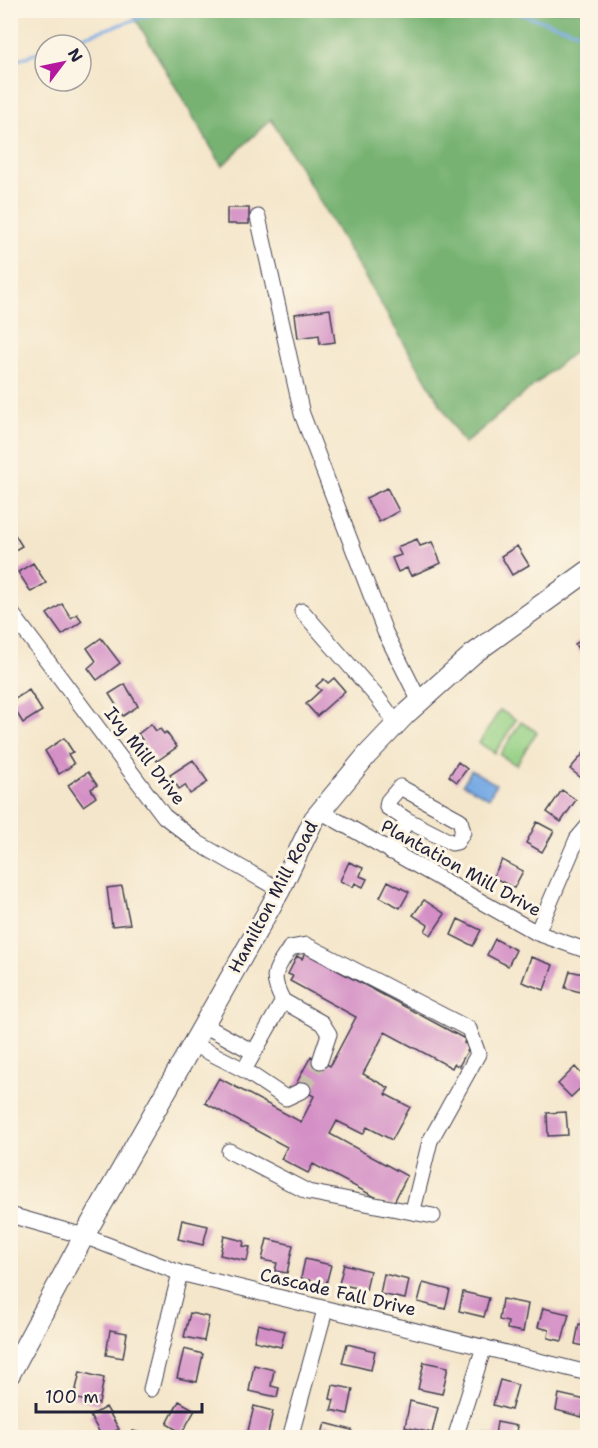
<svg xmlns="http://www.w3.org/2000/svg" width="598" height="1448" font-family="'Shantell Sans',sans-serif">
  <rect width="100%" height="100%" fill="#fcf5e5"/>
  <filter id="ink" filterUnits="userSpaceOnUse"><feTurbulence type="fractalNoise" baseFrequency=".0167" numOctaves="2"/><feDisplacementMap in="SourceGraphic" scale="12" xChannelSelector="R" yChannelSelector="G"/><feConvolveMatrix kernelMatrix="1 2 1 2 8 2 1 2 1" color-interpolation-filters="sRGB"/></filter>
  <filter id="wash" filterUnits="userSpaceOnUse"><feTurbulence type="fractalNoise" baseFrequency=".008" numOctaves="4" result="noise"/><feDisplacementMap in="SourceGraphic" scale="24" xChannelSelector="R" yChannelSelector="G"/><feGaussianBlur stdDeviation="1.35" result="paint"/><feColorMatrix in="noise" values="0 0 0 0 0 0 0 0 0 0 0 0 0 0 0 0 0 1.4 0 .05"/><feComposite in="paint" operator="in"/></filter>
  <g filter="url(#wash)">
    <rect width="100%" height="100%" fill="#f4e6ca"/>
    <path fill="#94d084" stroke="#5b7960" stroke-width="1.5" d="M500,710L516,720L495,753L479,743Z
      M521,722L537,732L516,765L500,755Z"/>
    <path fill="#77b272" stroke="#4c6a56" stroke-width="1.5" d="M131,11H587V341L464,444L271,119L222,166Z"/>
    <path fill="#78aae4" stroke="#4d6690" stroke-width="1.5" d="M471,770L496,784L489,798L463,784Z"/>
    <g fill="none" stroke-linecap="round" stroke-linejoin="round">
      <path stroke="#78aae4" stroke-width="3" d="M497,10L513,12L588,35
        M57,45L165,10
        M10,63L45,50"/>
    </g>
    <g id="blocks">
      <path fill="#d490c6" d="M227,208H249V224H227Z
        M330,309L335,342L320,344L319,335L298,338L295,314Z
        M387,488L399,511L379,522L366,498Z
        M10,527L22,546L10,553Z
        M417,539L420,546L432,542L441,563L411,576L407,568L398,572L392,558L401,555L397,547Z
        M517,546L529,565L512,575L501,556Z
        M33,563L46,583L31,592L18,572Z
        M62,604L71,618L77,614L82,621L62,635L47,614Z
        M588,636V660L586,662L575,644Z
        M101,638L120,663L97,680L88,668L96,661L87,648Z
        M334,678L345,691L317,716L306,704L321,690L316,686L324,679L328,683Z
        M125,684L138,706L123,716L109,694Z
        M29,690L42,711L23,723L10,702Z
        M151,724L156,731L160,729L164,734L166,732L177,747L157,761L138,734Z
        M64,738L73,752L68,754L74,764L59,774L45,751Z
        M588,748V778L585,781L570,769Z
        M193,760L208,782L190,794L185,785L179,789L170,775Z
        M458,762L467,769L457,782L449,776Z
        M88,772L97,785L91,789L96,797L83,806L68,785Z
        M562,790L576,800L561,822L547,812Z
        M537,822L554,831L542,852L526,843Z
        M502,860L523,871L514,888L493,877Z
        M349,862L363,868L360,876L367,879L363,887L355,883L353,887L340,881Z
        M388,881L409,892L400,908L380,897Z
        M122,886L130,924L112,926L107,888Z
        M424,900L445,914L431,935L425,931L428,925L413,915Z
        M458,919L481,930L473,946L451,935Z
        M495,939L516,950L508,966L487,955Z
        M305,953L465,1039L464,1043L470,1046L459,1066L454,1064L452,1068L385,1032L363,1074L389,1088L385,1094L410,1107L392,1140L367,1127L363,1134L337,1121L330,1134L407,1176L392,1206L313,1164L308,1173L281,1159L287,1147L205,1103L219,1078L301,1122L314,1096L295,1086L311,1056L330,1066L356,1017L290,981L293,976L288,974L297,956L302,959Z
        M531,957L553,965L544,990L522,982Z
        M570,971L588,975V994L565,988Z
        M575,1067L588,1081L571,1097L558,1084Z
        M566,1112L568,1135L548,1136L547,1113Z
        M182,1220L208,1226L203,1245L178,1239Z
        M224,1236L244,1241L243,1246L250,1247L247,1261L220,1255Z
        M267,1239L293,1245L287,1273L275,1271L277,1263L262,1260Z
        M305,1259L331,1265L326,1284L301,1278Z
        M344,1264L370,1271L366,1290L339,1284Z
        M384,1274L409,1280L405,1299L380,1294Z
        M423,1283L450,1290L445,1309L418,1302Z
        M463,1292L489,1298L484,1317L459,1311Z
        M502,1299L528,1304L523,1332L507,1329L508,1322L499,1320Z
        M543,1308L569,1314L562,1341L548,1338L549,1330L538,1327Z
        M190,1313L209,1317L204,1341L184,1337Z
        M258,1324L285,1331L281,1347L254,1341Z
        M579,1324L588,1326V1347L575,1344Z
        M110,1330L127,1333L123,1358L106,1355Z
        M347,1344L375,1351L371,1370L342,1363Z
        M184,1349L203,1354L197,1382L177,1378Z
        M424,1362L448,1367L442,1394L418,1389Z
        M254,1365L274,1370L271,1386L279,1388L277,1397L249,1391Z
        M80,1372L104,1378L99,1404L74,1398Z
        M500,1380L518,1385L511,1410L493,1405Z
        M333,1385L353,1389L348,1414L331,1410L334,1400L330,1399Z
        M559,1394L586,1400L582,1417L556,1410Z
        M179,1401L195,1410L182,1433L167,1424Z
        M410,1401L438,1408L432,1433L405,1427Z
        M254,1406L273,1411L267,1438L247,1435Z
        M106,1407L119,1429L103,1438L90,1416Z
        M497,1422L517,1426L515,1438H484V1433L495,1435Z
        M325,1423L352,1430L350,1438H330L322,1434Z
        M133,1431L156,1437V1438H131Z"/>
    </g>
  </g>
  <g filter="url(#ink)">
    <use href="#blocks" fill-opacity="0" stroke="#423f50" stroke-width="1.5"/>
    <g fill="none" stroke-linecap="round" stroke-linejoin="round">
      <path stroke="#cabfad" stroke-width="15" stroke-dasharray="15 8" stroke-linecap="butt" d="M303,1090L320,1061"/>
      <defs>
        <path id="minor" d="M258,217L302,414L385,632L420,702
          M10,611L164,816L198,843L280,890
          M302,611L377,697L397,724
          M320,811L537,933L588,951
          M391,852L407,820L387,807L388,801L400,787L460,820L463,832L457,842L452,843L407,820
          M537,933L577,839L588,826
          M283,1001L322,1023L329,1034L320,1061
          M204,1025L253,1052
          M193,1044L244,1070L286,1098L303,1090
          M244,1070L283,1001C269,975 275,971 290,948L306,945L469,1029L478,1054L430,1141L413,1210
          M229,1151L308,1192L433,1216
          M10,1215L84,1236L180,1273L588,1373
          M151,1389L180,1273
          M290,1438L325,1310
          M455,1438L484,1347"/>
        <path id="major" d="M10,1374L84,1236L280,890L314,819L367,755L406,714L473,654L588,571"/>
      </defs>
      <use href="#minor" stroke="#423f50" stroke-width="17"/>
      <use href="#major" stroke="#423f50" stroke-width="22"/>
      <use href="#minor" stroke="#fff" stroke-width="15"/>
      <use href="#major" stroke="#fff" stroke-width="20"/>
    </g>
  </g>
  <g text-anchor="middle" dominant-baseline="central" stroke-width="6" stroke-linejoin="round" paint-order="stroke">
    <g font-size="18" fill="#22223b" stroke="#fcf5e5">
      <text transform="translate(145 756) rotate(52)">Ivy Mill Drive</text>
      <text transform="translate(461 868) rotate(29)">Plantation Mill Drive</text>
      <text transform="translate(273 897) rotate(-62)">Hamilton Mill Road</text>
      <text transform="translate(338 1292) rotate(13)">Cascade Fall Drive</text>
    </g>
  </g>
  <rect width="598" height="1448" fill="none" stroke="#fcf5e5" stroke-width="36"/>
  <g transform="translate(63 63) rotate(58)"><circle r="28" fill="#fcf5e5" stroke="#a5a1a1" stroke-width="1.5"/>
  <path d="M0-4.5L10 22L0 15L-10 22Z" fill="#b5179e"/>
  <text y="-9" font-size="16" font-weight="bold" text-anchor="middle" fill="#22223b">N</text>
  </g>
  <path d="M36 1403v9h166v-9" fill="none" stroke="#22223b" stroke-width="3"/>
  <text x="45" y="1403" font-size="18" fill="#22223b" stroke="#fcf5e5" stroke-width="4.5" paint-order="stroke">100 m</text>
</svg>
